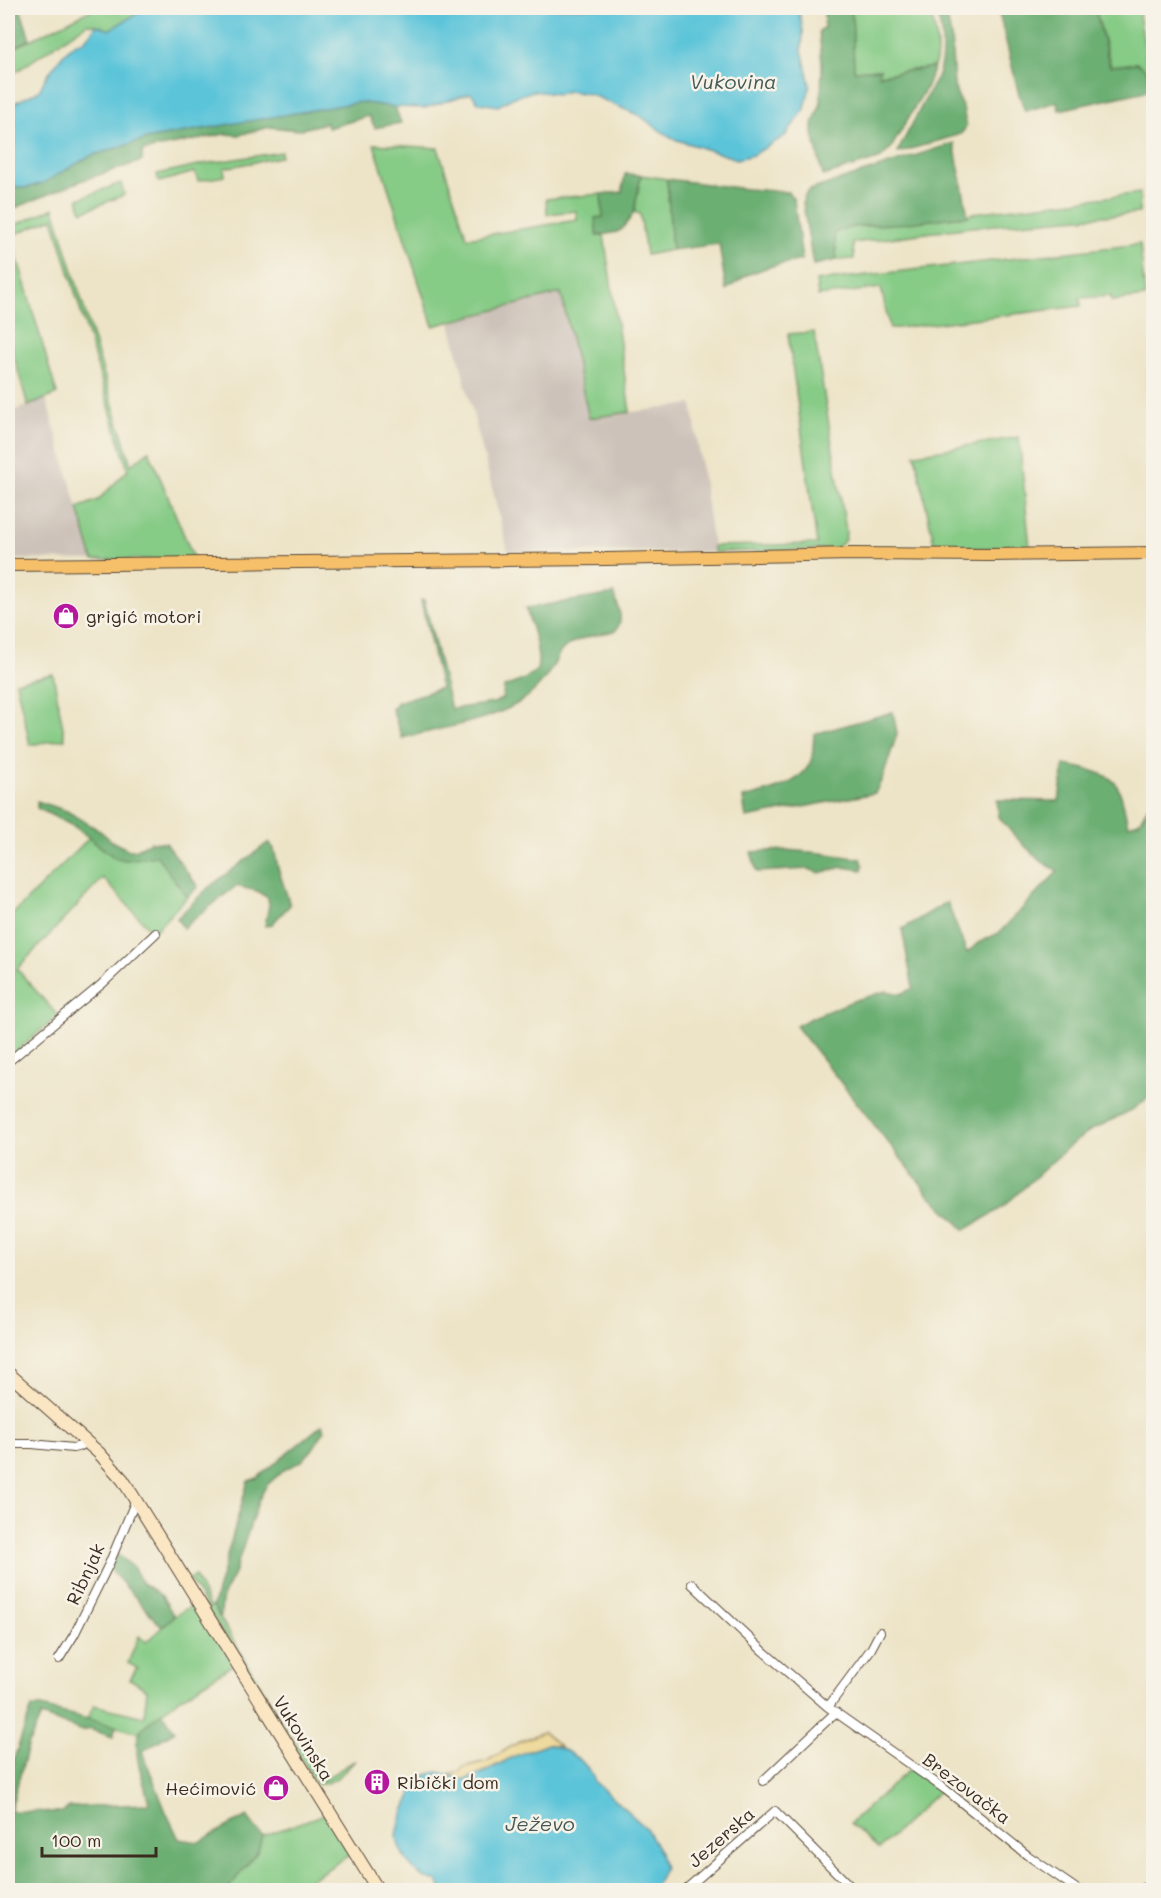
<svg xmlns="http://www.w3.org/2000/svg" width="1161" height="1898" font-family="Mali,sans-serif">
  <rect width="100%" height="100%" fill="#f7f3e8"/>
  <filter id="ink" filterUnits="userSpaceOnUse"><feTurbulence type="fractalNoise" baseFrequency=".0167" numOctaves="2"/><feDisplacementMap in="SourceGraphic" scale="12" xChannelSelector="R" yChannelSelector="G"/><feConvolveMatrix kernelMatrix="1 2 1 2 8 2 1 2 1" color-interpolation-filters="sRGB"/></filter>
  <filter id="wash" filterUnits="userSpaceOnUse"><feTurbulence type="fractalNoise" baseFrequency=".008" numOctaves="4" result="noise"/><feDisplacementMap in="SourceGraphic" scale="24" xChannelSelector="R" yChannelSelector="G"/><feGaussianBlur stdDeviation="1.35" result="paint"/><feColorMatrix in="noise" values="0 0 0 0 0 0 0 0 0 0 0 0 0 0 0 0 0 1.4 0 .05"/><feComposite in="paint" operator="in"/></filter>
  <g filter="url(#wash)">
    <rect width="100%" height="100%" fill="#ede4c7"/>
    <path fill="#cdc2b9" d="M561,292L589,418L692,404L714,552L508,551L450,323Z
      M46,399L93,560L11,559L8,548V413Z"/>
    <path fill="#86cb86" stroke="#607a52" stroke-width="1.5" d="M95,8H147L109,30L97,25L87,24L8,77V51Z
      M852,8H929C934,25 941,49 934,67L879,75V69L854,71Z
      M1095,8H1138L1147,63L1153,62V89L1151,90L1147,70L1111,66Z
      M374,144L438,148L467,238L577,220L576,211L547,214L546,199L601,194L603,218L597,236L604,235L630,412L589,418L561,293L433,326Z
      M281,152V157L224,168L225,176L198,181L195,172L159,182L157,174L203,164Z
      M641,175L667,179L672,250L646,255L640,214L634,212Z
      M121,183L124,195L82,212L78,199Z
      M1140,193L1139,213L971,227L853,243L854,259L837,260L834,233L846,228L968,216L973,213Z
      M54,208L131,465L149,451L194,559L93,560L78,508L98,500L128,470L53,218L11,236L57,394L28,406L8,335V228Z
      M1140,244L1145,297L1111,301V296L1080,298L1081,306L890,329L881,288L818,296L816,281Z
      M814,332L846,531C846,541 843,544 834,549L714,552L713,546L817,544L788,334Z
      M1019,437L1030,548H935L915,454Z
      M53,674L65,739L30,745L16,682Z
      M89,838C117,861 121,862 157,855L187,897L153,933L103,878L17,969L58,1016L10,1057L8,1049V919Z
      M195,1576L210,1608L213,1606L290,1736L307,1756L323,1780L356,1760C346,1770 333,1786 317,1784L189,1579Z
      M196,1603L234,1664C202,1685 165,1705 139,1733L87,1719L94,1705L144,1717L147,1690L130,1679L137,1668L128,1663L139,1636L146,1642L174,1616Z
      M910,1769L939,1791L879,1849L850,1823Z
      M325,1814L351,1854L294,1890H227L258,1851L262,1836Z"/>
    <path fill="#6caf73" stroke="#546c48" stroke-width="1.5" d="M8,8H20L30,39L8,51Z
      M824,8H852L854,71L880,69L879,75L934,67L927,86L891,148L881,158L823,176L813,134V124L821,103L822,63L819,31L824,28Z
      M936,8H945L951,36L954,86L964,112L966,127L961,134L898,153L899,149L939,73C945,50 942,30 936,8Z
      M998,8H1095L1110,66L1137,63L1147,70L1151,90L1059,110L1057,102L1025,111L1018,91Z
      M359,102L395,107L401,123L375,128L369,116L328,128L326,123L298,130L269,127L239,135L225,134L142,151V161L83,180L8,211V186L26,188L43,183L90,156L150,138Z
      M954,143L968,216C948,217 928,221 908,223C883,226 857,222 834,233L837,260L813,265L803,203L805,195L810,190Z
      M625,174L641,175L634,212L629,220L622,229L617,232L597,236L595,218L603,217L601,194L622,192Z
      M667,179L747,189L788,192L794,200L802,260L768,267L747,275L726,290L719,244L672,250Z
      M614,594C618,606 625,621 615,631C597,635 577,637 563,649C559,653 556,660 554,665C544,680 536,692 520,702C490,721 438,729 402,738L392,709L398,702L441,688L421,600H424L451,709L494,703L503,698L504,687L523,680L537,670C541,650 531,627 526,608Z
      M893,712L897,734L883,777L875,793L746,818L743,798C766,792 799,786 810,763C814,755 813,742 814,734Z
      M1064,765C1079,768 1106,771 1116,784C1123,795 1125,813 1128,825L1139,822L1153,798V1094L1133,1109L1088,1132L1067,1148L1002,1208L965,1230L929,1194L796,1026L811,1018L853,1001L886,991L901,994L913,988L902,929L947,902L967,953L978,943L999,933L1058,871L1039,860L1013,834L999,817L997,800L1059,801Z
      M37,801L67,811L99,830L113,842L129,850H135L151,842L166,843L198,887L187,897L157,856L126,860L115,858L75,827L37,808Z
      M269,842L274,849L278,868L290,905L272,924L265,926L269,905L268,898L257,891L236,886L183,928L177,918L208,888Z
      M786,850L821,853L861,859L863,865L862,870L843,867L819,873L809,869L757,872L751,852Z
      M322,1425L325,1430L312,1450L302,1461L284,1470L266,1486L258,1502L234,1574L223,1595L220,1618L213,1606L248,1481L257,1478Z
      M117,1554L134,1568L142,1583L162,1596L174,1616L162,1627L110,1569Z
      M32,1707H41L116,1726L113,1737L89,1729L83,1731L41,1716L29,1743L10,1811L63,1812L69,1807L149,1804C146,1786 131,1752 139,1735C143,1725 154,1718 162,1712L175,1731L142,1751L166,1812L179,1839L199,1842L247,1816L262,1836L258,1851L227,1890H8V1775Z"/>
    <path fill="#eeda9e" stroke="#94825e" stroke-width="1.5" d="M543,1732L561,1747L548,1744L514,1757L470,1778L461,1780L449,1774L459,1772L463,1767L487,1761L519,1742Z"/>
    <path fill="#5cc4d9" stroke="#4c777c" stroke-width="1.5" d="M147,8H798L803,30L802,50L810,85L805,109L785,136L753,155L737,159L671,138L640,116L590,94L568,91L558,94L533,91L512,98L498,106L479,103L471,93L425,108L395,107L359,102L150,138L90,156L43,183L26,188L8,186V106L39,91L46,77L62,56L74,44L84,41L97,25L109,30Z
      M548,1744C567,1749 589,1762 595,1782L646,1828L660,1853L664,1869L654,1888L650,1890H443L437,1881C417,1878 409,1866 400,1849C398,1844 396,1838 398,1831C400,1817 415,1782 427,1775C444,1766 452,1782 467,1779C483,1775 498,1764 513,1757C524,1752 536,1749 548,1744Z"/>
  </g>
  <g filter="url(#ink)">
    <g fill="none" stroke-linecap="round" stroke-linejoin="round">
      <defs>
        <path id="minor" d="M8,1062L102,984L156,933
          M8,1444H32L73,1448L81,1446L86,1442
          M692,1584L763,1651L828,1707L946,1790L1027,1855L1078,1890
          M59,1659L74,1635L109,1564L136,1500
          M828,1707L871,1649L880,1632
          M763,1781L836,1712
          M685,1890L775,1811L854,1890"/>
        <path id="secondary" d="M8,1373L99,1453L123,1480L378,1890
          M1145,1890L1154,1883"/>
        <path id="primary" d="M8,565L606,559L853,554L989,555L1154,553"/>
      </defs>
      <use href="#minor" stroke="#564637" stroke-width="10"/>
      <use href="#secondary" stroke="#564637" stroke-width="14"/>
      <use href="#primary" stroke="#564637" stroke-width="14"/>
      <use href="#minor" stroke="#fff" stroke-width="8"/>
      <use href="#secondary" stroke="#fbe6c4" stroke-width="12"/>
      <use href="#primary" stroke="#f6c06b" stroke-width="12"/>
    </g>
  </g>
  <defs>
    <symbol id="shop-disc" viewBox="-11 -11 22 22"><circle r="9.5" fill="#b5179e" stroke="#f7f3e8"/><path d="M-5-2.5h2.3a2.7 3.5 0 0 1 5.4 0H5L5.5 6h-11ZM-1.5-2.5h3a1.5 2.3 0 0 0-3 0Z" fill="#fff"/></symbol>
    <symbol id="building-disc" viewBox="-11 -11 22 22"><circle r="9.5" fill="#b5179e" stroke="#f7f3e8"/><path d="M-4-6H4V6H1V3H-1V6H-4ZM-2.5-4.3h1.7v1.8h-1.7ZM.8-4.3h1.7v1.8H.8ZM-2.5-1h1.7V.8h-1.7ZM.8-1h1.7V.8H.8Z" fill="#fff"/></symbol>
  </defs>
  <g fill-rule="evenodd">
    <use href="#shop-disc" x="51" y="601" width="30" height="30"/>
    <use href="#building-disc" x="362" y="1767" width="30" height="30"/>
    <use href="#shop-disc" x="261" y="1773" width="30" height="30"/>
  </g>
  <g text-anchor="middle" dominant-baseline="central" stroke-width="5" stroke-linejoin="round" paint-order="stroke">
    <g font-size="18" fill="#3b2a1e" stroke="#f7f3e8" text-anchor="start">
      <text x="86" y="616">grigić motori</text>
      <text x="397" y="1782">Ribički dom</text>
      <text x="256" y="1788" text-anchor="end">Hećimović</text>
    </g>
    <g font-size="18" fill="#3b2a1e" stroke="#f7f3e8">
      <text transform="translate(85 1574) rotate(-65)">Ribnjak</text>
      <text transform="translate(304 1738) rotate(58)">Vukovinska</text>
      <text transform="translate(967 1788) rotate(37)">Brezovačka</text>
      <text transform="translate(721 1837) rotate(-41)">Jezerska</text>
    </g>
    <g font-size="20" font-style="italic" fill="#455856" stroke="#f7f3e8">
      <text x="733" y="81">Vukovina</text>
      <text x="540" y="1823">Ježevo</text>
    </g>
  </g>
  <rect width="1161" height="1898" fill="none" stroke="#f7f3e8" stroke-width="30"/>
  <path d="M42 1847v9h114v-9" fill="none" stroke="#3b2a1e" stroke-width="3"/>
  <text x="51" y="1847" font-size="18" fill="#3b2a1e" stroke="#f7f3e8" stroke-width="4.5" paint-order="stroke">100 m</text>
</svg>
